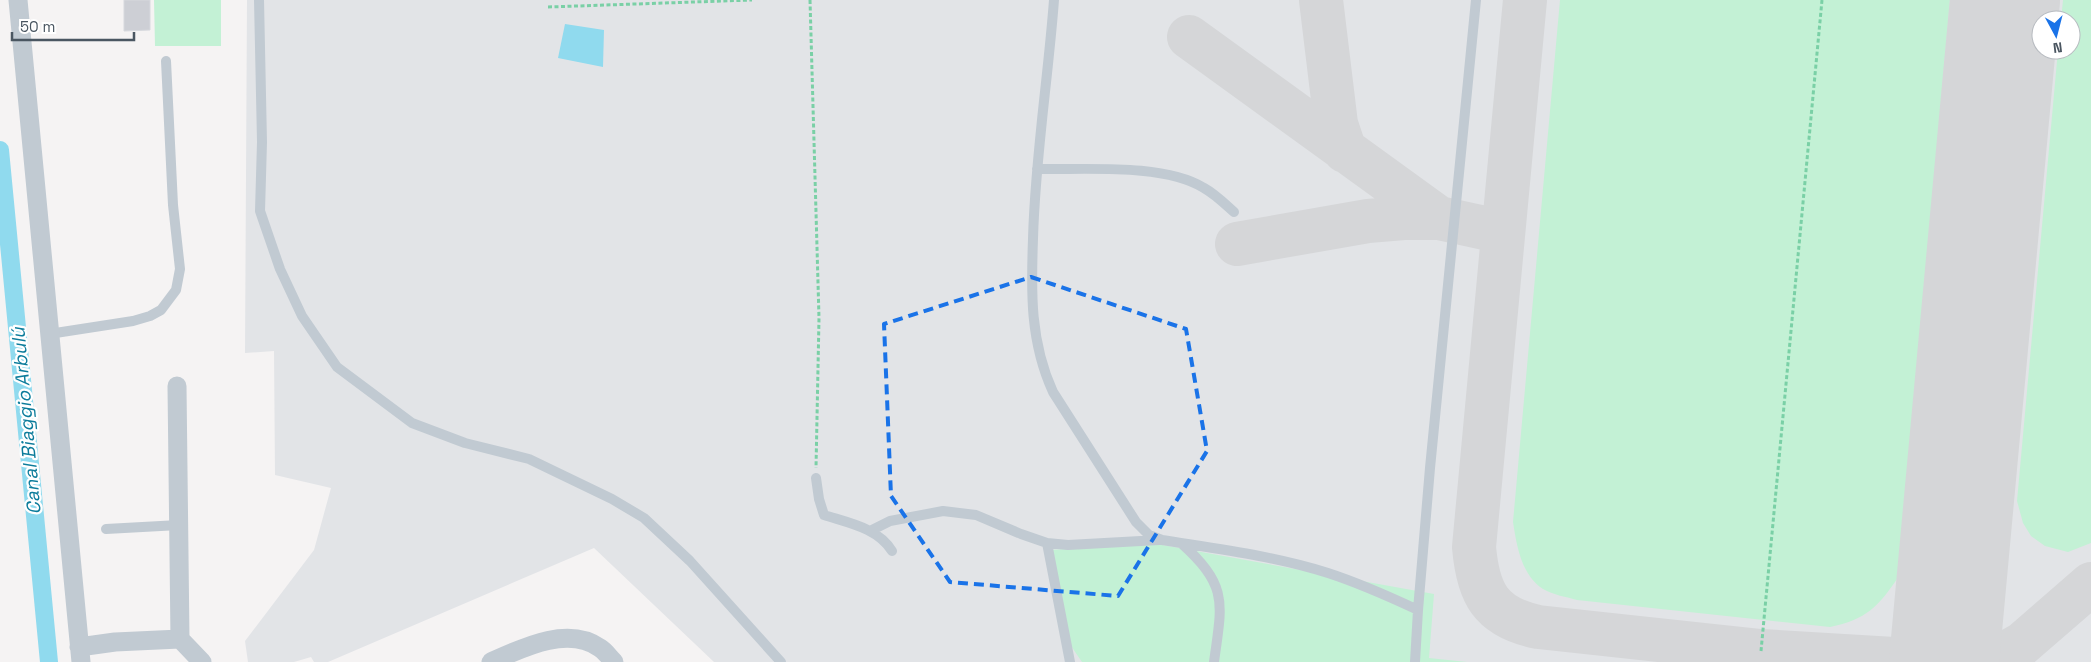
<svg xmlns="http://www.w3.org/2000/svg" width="2091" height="662" font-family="'Space Grotesk',sans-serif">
  <rect width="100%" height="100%" fill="#f5f3f3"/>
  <path fill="#e2e4e7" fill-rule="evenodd" d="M247,0H2091V662H714L594,548L328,662H314L311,657L294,662H248L245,641L314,550L331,488L275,475L274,351L245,353ZM2041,20H2071V50H2041Z"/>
  <path fill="#c3f1d5" d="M154,0H221V46H155Z
    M1560,0H1950L1899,576C1879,606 1866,620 1830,627L1577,600C1567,597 1553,595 1543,589C1521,574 1517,547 1513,522Z
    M2063,0H2091V543L2068,552L2045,546L2031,536L2023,523L2017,501L2058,50H2071V20H2061Z
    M1157,544L1434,594L1429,658L1467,662H1082L1067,640L1049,550Z"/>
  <path fill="#90daee" d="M565,24L604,30L603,67L558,58Z"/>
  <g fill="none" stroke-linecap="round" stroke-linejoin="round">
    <path stroke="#90daee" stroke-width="18" d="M0,150L49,662"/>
    <path stroke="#d5d6d8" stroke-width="44" d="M1321,0L1336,124L1345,151
      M1525,0L1474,547C1478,593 1490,617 1538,627L1761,651L1944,662L1997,658L2022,644L2091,584
      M1189,37L1439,218
      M1237,244L1368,221L1404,218H1439L1503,232"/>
    <path stroke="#d5d6d8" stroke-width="110" d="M1944,662L2005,0"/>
  </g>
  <path fill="#cdcfd5" stroke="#d7d9de" d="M124,0H150V30L124,31Z"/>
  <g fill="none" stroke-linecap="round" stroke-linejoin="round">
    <path stroke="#7ad0a6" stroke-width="3" stroke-dasharray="4 2.5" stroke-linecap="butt" d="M810,0L819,318L816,468
      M548,7L752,0
      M1761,651L1822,0"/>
    <path stroke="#c1cad2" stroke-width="10" d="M259,0L262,142L260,211L280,269L302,316L337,367L412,423L465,443L529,459L612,499L644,518L690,561L781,662
      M1054,0C1048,80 1035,159 1033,239C1031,292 1030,342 1053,392L1136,522L1149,535L1162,540C1218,549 1274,556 1328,573C1359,583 1388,596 1418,610
      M1037,169C1084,170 1164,163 1204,188C1215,194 1225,204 1234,212
      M49,334L133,321L150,316L161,310L176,290L180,269L173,205L166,61
      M816,478L819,499L824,515C849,523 878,528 892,551
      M106,529L179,525
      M870,531L890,521L943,511L976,515L1021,534L1047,543L1068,545L1159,540
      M1047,543L1070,662
      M1181,543C1229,586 1222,603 1214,662
      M1415,662L1418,610L1430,468L1476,0"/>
    <path stroke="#c1cad2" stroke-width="19" d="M18,0L81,662
      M177,386L180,639L202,662
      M79,647L115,642L180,639
      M491,662C522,648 568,625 600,648C605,651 609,657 614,662"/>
  </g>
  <path fill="none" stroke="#1a73e8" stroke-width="4" stroke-dasharray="10 6" stroke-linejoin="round" d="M1031,277L1186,329L1207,451L1118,596L950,582L891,496L884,324Z"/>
  <g text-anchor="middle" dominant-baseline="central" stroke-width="4.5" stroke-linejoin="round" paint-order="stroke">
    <g font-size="19" font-style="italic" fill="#0c7c9b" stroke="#fff">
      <text transform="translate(26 421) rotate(-95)">Canal Biaggio Arbulú</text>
    </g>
  </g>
  <g transform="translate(2056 35) rotate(173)"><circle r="24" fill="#ffffff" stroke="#b7bbc0"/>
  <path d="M0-4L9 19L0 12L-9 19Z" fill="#1a73e8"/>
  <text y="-8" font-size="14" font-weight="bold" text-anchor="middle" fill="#4a5661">N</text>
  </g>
  <path d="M12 32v8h122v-8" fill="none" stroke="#4a5661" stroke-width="2.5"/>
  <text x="20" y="32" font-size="15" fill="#4a5661" stroke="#ffffff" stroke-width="4" paint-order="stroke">50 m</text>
</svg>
